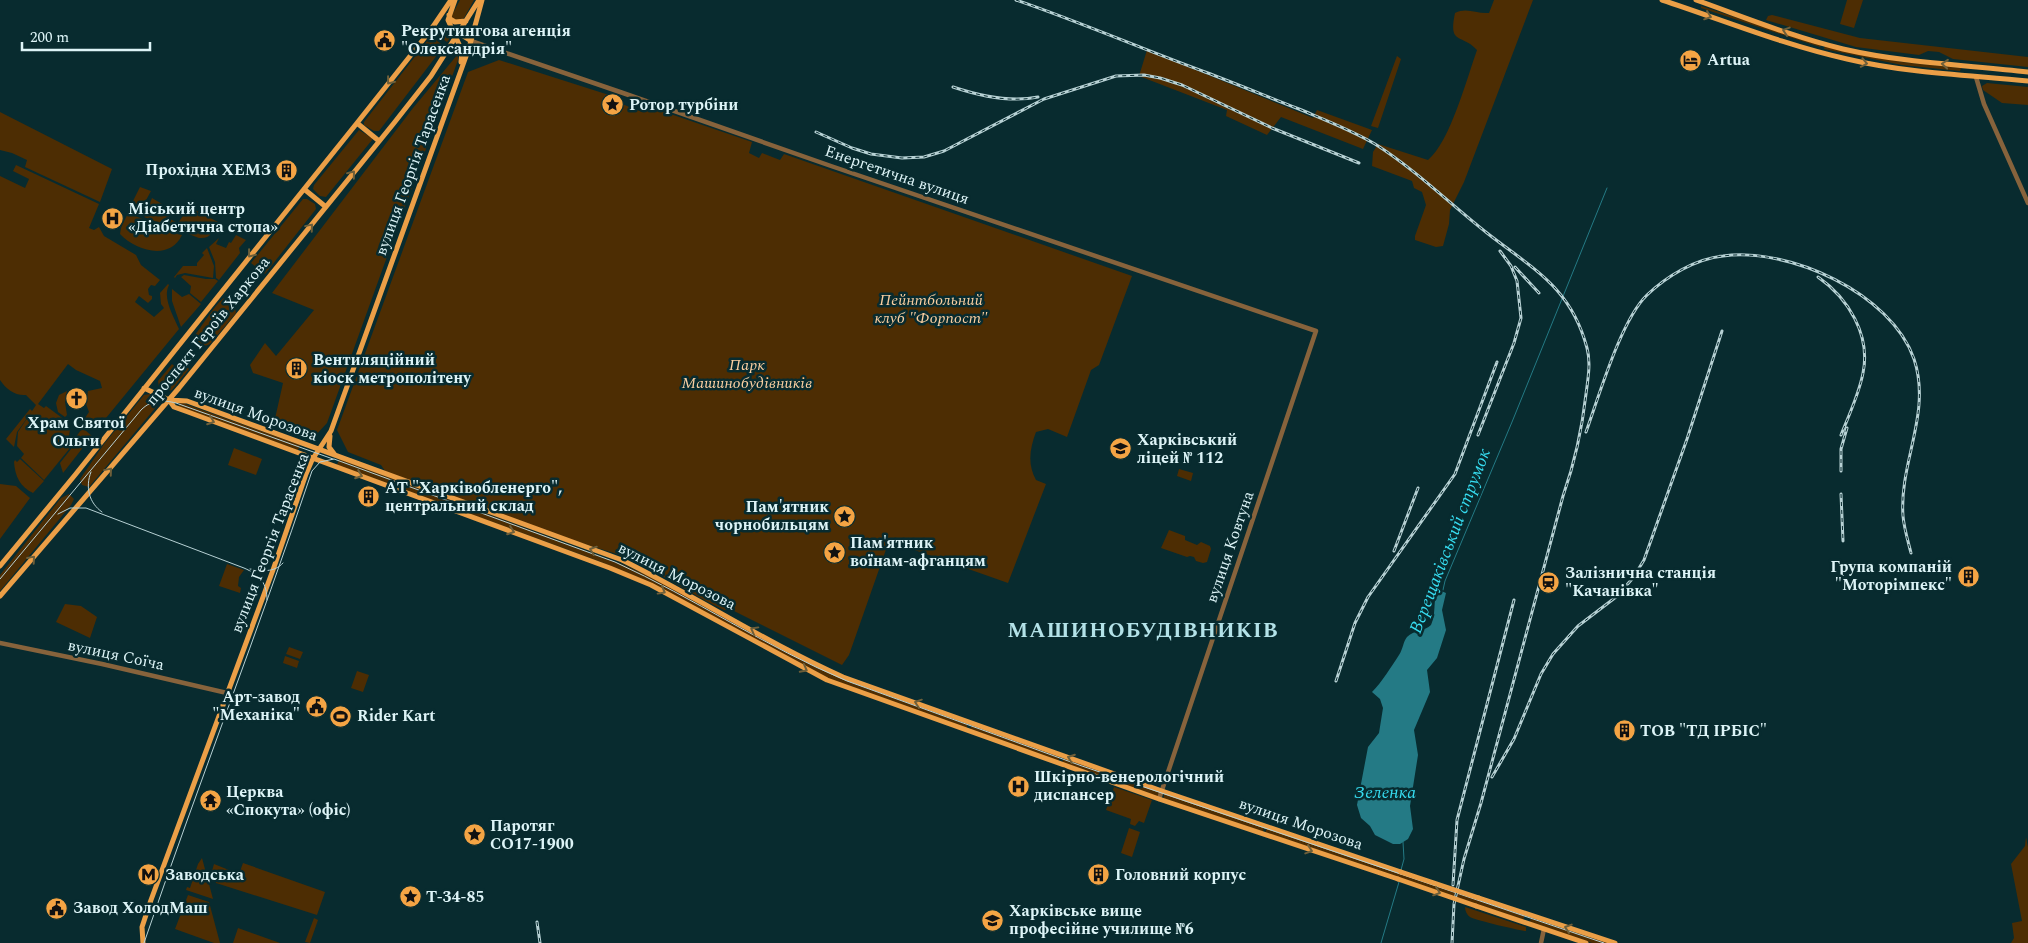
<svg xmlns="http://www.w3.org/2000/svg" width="2028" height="943" font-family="Spectral,serif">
  <rect width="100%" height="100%" fill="#082b2f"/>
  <path fill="#4d2d03" d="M460,0H474L464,18L458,22L452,18V15Z
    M1494,0H1533L1464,182L1450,210L1449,224L1443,246L1436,247L1415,240V236L1426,205L1422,192L1414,188L1412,181L1372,166L1373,152L1378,144L1428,160C1450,142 1467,78 1477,50C1462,33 1448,46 1455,13C1467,7 1476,14 1489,13Z
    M1847,0H1863L1854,28L1840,24Z
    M1701,6L1821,45L1820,47L1701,8Z
    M1772,15L1860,38L2028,57V67L1953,59L1939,52L1928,51L1919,55L1856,47L1766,20L1768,16Z
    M438,28C445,27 449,32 450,38L447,42L434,33Z
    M431,36L444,46L379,131H374L364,125V122Z
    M1825,46L1902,62L1961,68L1960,71L1902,65L1824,49Z
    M1147,50L1313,118L1317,110L1372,130L1363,149L1281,117L1267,135L1226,116L1227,110L1139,76Z
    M458,54V60L327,423L314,437L274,423L283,383L253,373L250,365L265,343L276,356L314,310L272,293L413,108Z
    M1397,56L1401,59L1378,128L1371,126Z
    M499,60L609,95L606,105L614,107L608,105L611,98L619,101L617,108L619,109L622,104L642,112L653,108L752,142L749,153L759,158L762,153L780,160L784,154L1132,276L1099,365L1091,370L1067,437L1048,429L1036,432C1030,448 1027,464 1036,480L1046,484L1008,583L889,541L849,655L842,665L732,610H724L706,601L630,558L549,533L385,471L381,465L348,452L337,430L468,72Z
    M1987,83L2028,87V105L2002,103L1983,90L1982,86Z
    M0,112L112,169L100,202L25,167L27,160L12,153L0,150Z
    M359,130L372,138V140L326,197L320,196L313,189L314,185Z
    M16,165L99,204L89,228L94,230L99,227L104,236L136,255L141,265L160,280L155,286L151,285L148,289L149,295L152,296V299L148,303L139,296L135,302L154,317L164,308L161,304L160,293L168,284L169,285C162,298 174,317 179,329L97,429L94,426L96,424L92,420L89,422L85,418L89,412L86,404L88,391L102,388L100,381L76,370L68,364L38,404L44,408L46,406L65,420L63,423L70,429L68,444L70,448L44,480L21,458L24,454L17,446L18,432L36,405L26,395C15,396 6,389 0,380V176L25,188L29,179L13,171Z
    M140,187L151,191L138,215L128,211Z
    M152,198L172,210L168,218L178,223L189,207L218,222C212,232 211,239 199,238L144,217Z
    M303,199H307L315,204L316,209L265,274L251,263Z
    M128,213L182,235C170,261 136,251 120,234L121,228Z
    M236,235L246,240L239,248L240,253L219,280L216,278L215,262L209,247L219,238L216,244L226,248L229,242L231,243Z
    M207,248L214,266L213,278L185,273L177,275L175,278L174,277L183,266H197V263L204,255L202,253Z
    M184,275L206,279H215L218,281L201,302L190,293L191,286L181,277Z
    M172,289L182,297L189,294L201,304L181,327L172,301Z
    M224,298L234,304L236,313L211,343C205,348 201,345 196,340L195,335C203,325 215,304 224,298Z
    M172,364L182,373L187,367L189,369L172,390L163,392L159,387L158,381Z
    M67,391L65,402L67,415L65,417L58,412L56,403L59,395Z
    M150,394L156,400L157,406L89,487L82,485L80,479L104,444L144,395Z
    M180,402L300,445L298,450L178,407Z
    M30,409L32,411L17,432L14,447L6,439Z
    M82,423L85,425V430L92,436L63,473L60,463L71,449L70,445L81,430L79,427Z
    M234,448L262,459L256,475L228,465Z
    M20,459L44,481L33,493C20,487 15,476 14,462L15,460L17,462Z
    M339,459L624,565L657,580L815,666L968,723L966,729L827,679L648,582L601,562L337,465Z
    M1179,469L1193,473L1191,481L1177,476Z
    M0,484L16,486L30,498L0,539Z
    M69,494L74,499L71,505L0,591V575L61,498Z
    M1169,530L1185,536V540L1197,545L1201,542L1210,546L1211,549L1207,562L1203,563L1196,561L1194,557L1190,556L1187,557L1161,548Z
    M227,564L244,570L239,577L238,586L241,588L240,593L219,586Z
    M65,604L81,606L97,617L90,638L56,622Z
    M289,647L303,652L300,659L286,654Z
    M285,656L299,661L297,668L283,663Z
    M357,671L369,675L363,692L351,688Z
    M972,724L1060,756L1058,762L970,730Z
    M1064,757L1160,791L1158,798L1062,763Z
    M1114,787L1152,800L1144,823L1139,821L1135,826L1130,824L1131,819L1106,810Z
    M1165,793L1264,827L1263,832L1163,799Z
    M1129,828L1140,832L1132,857L1121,853Z
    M1267,828L1525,915L1523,920L1265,833Z
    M2026,837L2028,847V943H2011L2014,938L2012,923L2022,921L2011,864L2025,846Z
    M202,858L213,899L186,890L187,887L190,888L198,864Z
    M243,863L325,892L317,915L216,883L212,871L214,864L239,874Z
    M188,895L209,902L220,943H214L175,929Z
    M1465,907L1526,927V931C1521,931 1475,920 1470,917C1467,915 1465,911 1465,907Z
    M314,918L318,920L310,943L305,942Z
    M1531,918L1608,943H1592L1530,922Z
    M238,928L280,943H233Z"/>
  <path fill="#247a85" d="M1439,590L1446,593L1442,610L1446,630L1437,658L1427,670L1430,692L1414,730L1418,755L1410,806L1413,829L1408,839L1400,844H1393L1375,835L1370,826L1361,818L1357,805L1368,747L1379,733L1383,708L1380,699L1372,692C1382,682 1391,667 1399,655C1403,649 1403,642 1407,637C1414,630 1425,631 1431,625C1437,612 1432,597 1439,590Z"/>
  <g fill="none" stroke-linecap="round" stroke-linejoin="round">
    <path stroke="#247a85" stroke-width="1" d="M1443,590L1445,581L1512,422L1607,188
      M1401,870L1404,859L1403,842
      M1381,943L1399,882"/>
    <path stroke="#87633c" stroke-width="4.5" d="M471,41L623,93L831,166L1316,331L1159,799
      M1976,77L1984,104L2028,203
      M0,643L102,664L227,693
      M1541,943L1544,929"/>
    <path stroke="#eb9f47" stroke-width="5" d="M455,0L448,20L462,51L461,62
      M1662,0C1723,20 1784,45 1847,59C1906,73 1967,75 2028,81
      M1696,0C1744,17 1793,37 1843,49C1904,63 1966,65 2028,72
      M449,15L450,19L455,22L466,21
      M457,32L471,41
      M357,123L379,141
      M304,189L326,207
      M144,388L169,400L174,407L188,412L610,568L651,585L827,680L1159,799L1398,879
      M169,400L187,401L622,560C697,597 767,643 843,677L1162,791L1401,872
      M330,436L329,447L335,455
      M0,566L75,475L357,123L430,31L451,0
      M0,596L179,388L394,123L431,76L479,0
      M1479,898L1615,943
      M1476,906L1586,943
      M143,943L142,927L151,900L273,570L306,474L312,460L331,431L469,48L482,0"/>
    <path stroke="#b7d1d4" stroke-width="1" d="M91,472C85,487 89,503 102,512
      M58,514L70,508H86L244,568C260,575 267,583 267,600
      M250,569C262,571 274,573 283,563
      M0,579L141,410C152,399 163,400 176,403L333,459
      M144,943C198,785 259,629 312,471L320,462L334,459L615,562C694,598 766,647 847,681L1082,766L1604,943"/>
    <defs>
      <path id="rail" d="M1016,0C1080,22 1142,49 1205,72C1237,84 1268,97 1299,109C1325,120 1351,130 1375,144C1416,170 1450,204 1487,233C1533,269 1571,287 1587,348C1591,363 1588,378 1586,394C1582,429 1575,462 1563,496L1481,803L1464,859L1454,904L1452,943
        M953,87C980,96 1010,103 1038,97
        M816,132L852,148L871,154L902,158L924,157L944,151L1044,99L1116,76L1144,75L1160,78L1182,85L1272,128L1359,163
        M1515,267L1539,293
        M1818,277C1848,298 1871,335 1863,373C1859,394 1849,415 1841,435
        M1586,432C1599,396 1621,320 1647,295C1667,276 1695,259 1723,256C1789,247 1891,293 1914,359C1932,413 1899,462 1903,516C1904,528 1908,541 1911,553
        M1478,435L1514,343L1521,318L1517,281L1511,266L1500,251
        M1841,471V449L1847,428
        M1841,494L1843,541
        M1394,551L1418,488
        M1336,681L1355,623L1368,597L1455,474L1497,362
        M1492,777L1514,739L1541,674L1553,654L1578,626L1616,597L1633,578L1644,560L1687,439L1722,331
        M1453,885L1457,820L1514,600
        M537,922L540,943"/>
    </defs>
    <use href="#rail" stroke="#b7d1d4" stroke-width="3"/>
    <use href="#rail" stroke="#082b2f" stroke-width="1" stroke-dasharray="4" stroke-linecap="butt"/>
    <path stroke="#eb9f47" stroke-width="5" d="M1401,872L1479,898
      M1398,879L1476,906"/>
  </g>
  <defs><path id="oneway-chevron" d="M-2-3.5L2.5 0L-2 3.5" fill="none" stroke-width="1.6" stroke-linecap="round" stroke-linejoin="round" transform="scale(1.25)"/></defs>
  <g stroke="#6e5f3a">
    <use href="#oneway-chevron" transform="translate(1708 16) rotate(19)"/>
    <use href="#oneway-chevron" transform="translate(1786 31) rotate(-162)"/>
    <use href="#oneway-chevron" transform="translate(1864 63) rotate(11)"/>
    <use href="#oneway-chevron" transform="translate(1945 64) rotate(-175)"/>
    <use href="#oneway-chevron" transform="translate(390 81) rotate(128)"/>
    <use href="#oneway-chevron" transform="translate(352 174) rotate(-51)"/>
    <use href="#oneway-chevron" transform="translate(310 227) rotate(-50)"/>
    <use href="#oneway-chevron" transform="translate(251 254) rotate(128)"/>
    <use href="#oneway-chevron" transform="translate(211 421) rotate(20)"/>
    <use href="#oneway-chevron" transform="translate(109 471) rotate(-50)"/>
    <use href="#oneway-chevron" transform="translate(359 475) rotate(20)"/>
    <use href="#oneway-chevron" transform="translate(511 531) rotate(20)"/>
    <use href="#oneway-chevron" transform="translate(593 550) rotate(-161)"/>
    <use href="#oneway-chevron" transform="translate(32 559) rotate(-49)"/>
    <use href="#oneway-chevron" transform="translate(662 591) rotate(29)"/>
    <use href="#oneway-chevron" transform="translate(754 630) rotate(-151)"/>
    <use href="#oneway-chevron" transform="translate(804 669) rotate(28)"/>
    <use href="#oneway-chevron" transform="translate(918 703) rotate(-161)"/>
    <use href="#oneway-chevron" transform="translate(1071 758) rotate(-160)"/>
    <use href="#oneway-chevron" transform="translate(1309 850) rotate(18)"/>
    <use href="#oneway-chevron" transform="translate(1437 892) rotate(19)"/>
    <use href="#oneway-chevron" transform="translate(1568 928) rotate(-162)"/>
  </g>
  <defs>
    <symbol id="civic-disc" viewBox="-11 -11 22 22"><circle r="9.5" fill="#f4a444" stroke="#082b2f"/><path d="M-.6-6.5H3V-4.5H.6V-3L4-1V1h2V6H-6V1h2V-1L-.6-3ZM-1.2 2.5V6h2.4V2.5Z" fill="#111"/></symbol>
    <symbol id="hotel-disc" viewBox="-11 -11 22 22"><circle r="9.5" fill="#f4a444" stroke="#082b2f"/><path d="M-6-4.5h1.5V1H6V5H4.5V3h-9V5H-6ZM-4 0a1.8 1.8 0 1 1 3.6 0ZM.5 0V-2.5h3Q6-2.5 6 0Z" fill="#111"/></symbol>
    <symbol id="sight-disc" viewBox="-11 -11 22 22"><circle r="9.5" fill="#f4a444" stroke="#082b2f"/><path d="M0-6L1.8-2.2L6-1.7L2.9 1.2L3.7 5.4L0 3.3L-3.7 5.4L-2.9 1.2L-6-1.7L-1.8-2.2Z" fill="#111"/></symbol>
    <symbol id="building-disc" viewBox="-11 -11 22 22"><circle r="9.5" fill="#f4a444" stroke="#082b2f"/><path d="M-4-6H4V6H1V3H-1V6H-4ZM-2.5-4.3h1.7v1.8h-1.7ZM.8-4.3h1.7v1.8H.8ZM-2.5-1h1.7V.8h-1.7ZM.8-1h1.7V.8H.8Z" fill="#111"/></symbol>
    <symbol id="hospital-disc" viewBox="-11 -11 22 22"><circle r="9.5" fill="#f4a444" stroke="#082b2f"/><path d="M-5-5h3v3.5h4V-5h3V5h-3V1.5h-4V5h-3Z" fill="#111"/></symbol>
    <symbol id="church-disc" viewBox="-11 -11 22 22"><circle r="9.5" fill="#f4a444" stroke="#082b2f"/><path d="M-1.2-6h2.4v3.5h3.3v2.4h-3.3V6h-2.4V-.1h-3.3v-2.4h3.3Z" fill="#111"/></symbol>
    <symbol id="university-disc" viewBox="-11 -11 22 22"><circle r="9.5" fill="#f4a444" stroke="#082b2f"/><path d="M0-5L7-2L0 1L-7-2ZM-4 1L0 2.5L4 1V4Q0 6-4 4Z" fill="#111"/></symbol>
    <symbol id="station-disc" viewBox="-11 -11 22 22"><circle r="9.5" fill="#f4a444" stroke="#082b2f"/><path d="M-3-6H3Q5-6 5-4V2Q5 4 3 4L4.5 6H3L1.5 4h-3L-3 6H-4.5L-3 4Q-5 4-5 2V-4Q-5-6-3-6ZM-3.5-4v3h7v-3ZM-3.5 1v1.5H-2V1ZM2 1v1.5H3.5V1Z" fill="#111"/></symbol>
    <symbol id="stadium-disc" viewBox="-11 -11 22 22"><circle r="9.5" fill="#f4a444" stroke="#082b2f"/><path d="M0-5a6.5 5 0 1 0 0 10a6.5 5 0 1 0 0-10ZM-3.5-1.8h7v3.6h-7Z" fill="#111"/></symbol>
    <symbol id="temple-disc" viewBox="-11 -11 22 22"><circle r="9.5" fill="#f4a444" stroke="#082b2f"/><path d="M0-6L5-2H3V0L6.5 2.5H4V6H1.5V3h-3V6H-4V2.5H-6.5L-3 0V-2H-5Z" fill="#111"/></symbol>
    <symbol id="metro-disc" viewBox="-11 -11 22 22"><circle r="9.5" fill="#f4a444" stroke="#082b2f"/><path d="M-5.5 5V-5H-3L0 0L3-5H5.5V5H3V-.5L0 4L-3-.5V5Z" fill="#111"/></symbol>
  </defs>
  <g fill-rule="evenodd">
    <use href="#civic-disc" x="372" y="28" width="25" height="25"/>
    <use href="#hotel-disc" x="1678" y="48" width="25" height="25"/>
    <use href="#sight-disc" x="600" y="92" width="25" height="25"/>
    <use href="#building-disc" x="274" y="158" width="25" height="25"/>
    <use href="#hospital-disc" x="100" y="206" width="25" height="25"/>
    <use href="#building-disc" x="284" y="356" width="25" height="25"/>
    <use href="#church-disc" x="64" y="386" width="25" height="25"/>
    <use href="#university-disc" x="1108" y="436" width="25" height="25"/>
    <use href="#building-disc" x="356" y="484" width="25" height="25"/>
    <use href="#sight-disc" x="832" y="504" width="25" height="25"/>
    <use href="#sight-disc" x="822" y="540" width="25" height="25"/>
    <use href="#building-disc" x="1956" y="564" width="25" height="25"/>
    <use href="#station-disc" x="1536" y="570" width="25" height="25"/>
    <use href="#civic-disc" x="304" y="694" width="25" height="25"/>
    <use href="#stadium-disc" x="328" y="704" width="25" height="25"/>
    <use href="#building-disc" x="1612" y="718" width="25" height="25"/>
    <use href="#hospital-disc" x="1006" y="774" width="25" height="25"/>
    <use href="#temple-disc" x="198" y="788" width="25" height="25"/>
    <use href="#sight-disc" x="462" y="822" width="25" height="25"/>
    <use href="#metro-disc" x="136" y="862" width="25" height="25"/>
    <use href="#building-disc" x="1086" y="862" width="25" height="25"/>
    <use href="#sight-disc" x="398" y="884" width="25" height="25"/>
    <use href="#civic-disc" x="44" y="896" width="25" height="25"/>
    <use href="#university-disc" x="980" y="908" width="25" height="25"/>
  </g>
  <g text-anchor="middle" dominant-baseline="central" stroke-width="5" stroke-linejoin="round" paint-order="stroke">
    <g font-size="16" font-weight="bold" fill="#ddf4f7" stroke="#082b2f" text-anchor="start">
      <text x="401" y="31">Рекрутингова агенція<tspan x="401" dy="18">"Олександрія"</tspan></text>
      <text x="1707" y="60">Artua</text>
      <text x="629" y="105">Ротор турбіни</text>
      <text x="271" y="170" text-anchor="end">Прохідна ХЕМЗ</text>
      <text x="128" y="209">Міський центр<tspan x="128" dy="18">«Діабетична стопа»</tspan></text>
      <text x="313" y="360">Вентиляційний<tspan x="313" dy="18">кіоск метрополітену</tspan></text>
      <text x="76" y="423" text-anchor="middle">Храм Святої<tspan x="76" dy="18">Ольги</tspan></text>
      <text x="1137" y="440">Харківський<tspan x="1137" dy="18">ліцей № 112</tspan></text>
      <text x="385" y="488">АТ "Харківобленерго",<tspan x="385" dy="18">центральний склад</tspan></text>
      <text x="829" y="507" text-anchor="end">Пам'ятник<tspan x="829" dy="18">чорнобильцям</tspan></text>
      <text x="850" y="543">Пам'ятник<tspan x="850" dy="18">воїнам-афганцям</tspan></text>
      <text x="1952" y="567" text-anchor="end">Група компаній<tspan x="1952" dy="18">"Моторімпекс"</tspan></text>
      <text x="1565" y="573">Залізнична станція<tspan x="1565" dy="18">"Качанівка"</tspan></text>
      <text x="300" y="697" text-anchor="end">Арт-завод<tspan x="300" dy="18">"Механіка"</tspan></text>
      <text x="357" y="716">Rider Kart</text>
      <text x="1640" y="731">ТОВ "ТД ІРБІС"</text>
      <text x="1034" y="777">Шкірно-венерологічний<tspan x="1034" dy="18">диспансер</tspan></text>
      <text x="226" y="792">Церква<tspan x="226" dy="18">«Спокута» (офіс)</tspan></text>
      <text x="490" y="826">Паротяг<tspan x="490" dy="18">СО17-1900</tspan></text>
      <text x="165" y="875">Заводська</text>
      <text x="1115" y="875">Головний корпус</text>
      <text x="426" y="897">Т-34-85</text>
      <text x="73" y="908">Завод ХолодМаш</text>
      <text x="1009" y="911">Харківське вище<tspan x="1009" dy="18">професійне училище №6</tspan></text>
    </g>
    <g font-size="16" fill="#ddf4f7" stroke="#082b2f">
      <text transform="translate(413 165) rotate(-70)">вулиця Георгія Тарасенка</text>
      <text transform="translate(897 175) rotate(19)">Енергетична вулиця</text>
      <text transform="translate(208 331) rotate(-51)">проспект Героїв Харкова</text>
      <text transform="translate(256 414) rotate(20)">вулиця Морозова</text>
      <text transform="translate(270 543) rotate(-69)">вулиця Георгія Тарасенка</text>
      <text transform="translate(1230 547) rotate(-71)">вулиця Ковтуна</text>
      <text transform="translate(677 576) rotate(27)">вулиця Морозова</text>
      <text transform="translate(116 655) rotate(12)">вулиця Соїча</text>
      <text transform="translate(1301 824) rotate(19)">вулиця Морозова</text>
    </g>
    <g font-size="16" font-style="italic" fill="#fbcfa1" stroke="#082b2f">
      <text x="931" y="300">Пейнтбольний<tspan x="931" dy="18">клуб "Форпост"</tspan></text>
      <text x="747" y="365">Парк<tspan x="747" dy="18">Машинобудівників</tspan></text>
    </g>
    <g font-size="18" font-style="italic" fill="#36dbef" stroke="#082b2f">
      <text transform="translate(1450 541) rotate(-69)">Верещаківський струмок</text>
      <text x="1385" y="792">Зеленка</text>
    </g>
    <g font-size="21" font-weight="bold" letter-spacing="1" fill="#b3e2e8" stroke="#082b2f">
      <text x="1143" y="631">МАШИНОБУДІВНИКІВ</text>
    </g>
  </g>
  <path d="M22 42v8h128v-8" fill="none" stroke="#ddf4f7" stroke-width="2.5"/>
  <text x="30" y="42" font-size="15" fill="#ddf4f7" stroke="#082b2f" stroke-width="4" paint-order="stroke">200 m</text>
</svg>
